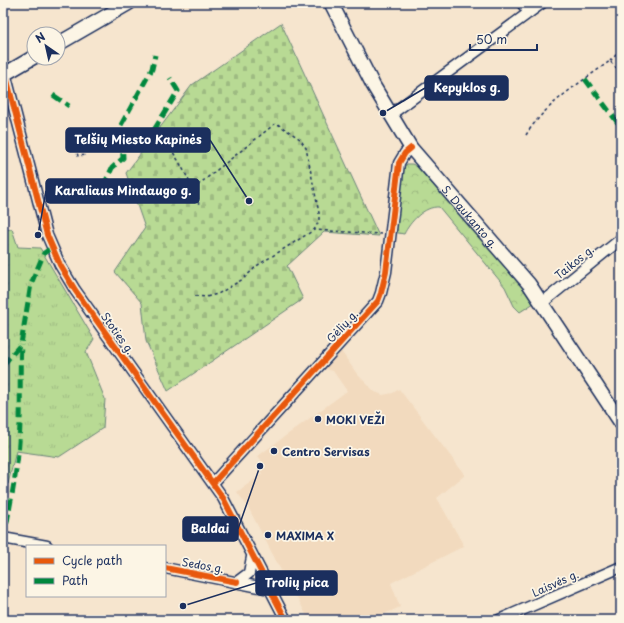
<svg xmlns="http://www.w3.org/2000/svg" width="624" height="623" font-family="'Playpen Sans',sans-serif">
  <defs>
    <pattern id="forest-crowns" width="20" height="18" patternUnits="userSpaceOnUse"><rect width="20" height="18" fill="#b8da94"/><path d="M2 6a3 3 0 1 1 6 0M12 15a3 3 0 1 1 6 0" fill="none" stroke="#9ebb82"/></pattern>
    <pattern id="cemetery-stones" width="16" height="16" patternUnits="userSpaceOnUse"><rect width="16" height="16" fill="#b8da94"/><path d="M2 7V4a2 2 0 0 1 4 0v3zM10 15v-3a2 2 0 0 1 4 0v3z" fill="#9ebb82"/></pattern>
    <pattern id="park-tufts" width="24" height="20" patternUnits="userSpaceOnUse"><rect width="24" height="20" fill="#b8da94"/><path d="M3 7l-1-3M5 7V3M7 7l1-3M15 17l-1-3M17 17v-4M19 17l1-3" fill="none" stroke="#9ebb82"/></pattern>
  </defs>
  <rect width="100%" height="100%" fill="#f6e5ce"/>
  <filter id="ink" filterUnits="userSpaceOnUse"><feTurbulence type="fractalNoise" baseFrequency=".025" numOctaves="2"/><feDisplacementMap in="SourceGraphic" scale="8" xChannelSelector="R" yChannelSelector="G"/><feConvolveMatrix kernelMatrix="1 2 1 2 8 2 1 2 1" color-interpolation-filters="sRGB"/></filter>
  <g filter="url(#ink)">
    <path fill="#f2dabe" d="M341,351L357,374L375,392L383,395L393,393L399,389L465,475L437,498L464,546L391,583L400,607L380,616L382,620H353L351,617L343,620H309L297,597H295L248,507L237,492L262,474L256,465L262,461L258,456L347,391L333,371L325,369Z"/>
    <path fill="url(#forest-crowns)" stroke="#6a8479" d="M407,164H412L416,166L504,264L534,303L520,312L514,306L505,287L439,207C424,206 410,222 404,234L393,232L403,167Z"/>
    <path fill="url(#cemetery-stones)" stroke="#6a8479" d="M281,23L379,236L324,232L287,266L303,299L168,391L146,341L142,303L115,272L145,228L126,173L192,85Z"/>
    <path fill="url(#park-tufts)" stroke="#6a8479" d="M12,229L18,247L40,248L94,339L86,352L105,399L103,428L59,457L16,451L8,484L3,470V230Z"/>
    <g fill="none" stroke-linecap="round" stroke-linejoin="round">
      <defs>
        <path id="minor" d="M522,3L529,13
          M3,65L47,235L60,265L75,290L223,498L286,620
          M390,115L542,3
          M542,303L621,239
          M213,483L378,301L381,293L386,272L399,163L405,153L411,148
          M3,538L47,546
          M165,568L269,589
          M237,582L249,573L252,557
          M499,620L621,567"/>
        <g id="major">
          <path id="s1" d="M331,3L373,85L411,148L529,284L621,423"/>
          <path d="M58,44L129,3"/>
          <path d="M3,75L34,57"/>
        </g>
      </defs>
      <use href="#minor" stroke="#1b2f5e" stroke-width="13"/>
      <use href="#major" stroke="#1b2f5e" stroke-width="16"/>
      <path stroke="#1b2f5e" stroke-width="1.5" stroke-dasharray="3 3" stroke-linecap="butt" d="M610,61L621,50
        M154,130C175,149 188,177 199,204
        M526,135C545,104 581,82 610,61L616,68H621
        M74,142L78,156L86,155
        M193,189L276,123L300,139L306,148L319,213V221L314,230
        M195,296L206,297L218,294L243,279L258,265L314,230L381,234"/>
      <use href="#minor" stroke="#fcf5e5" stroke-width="10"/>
      <use href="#major" stroke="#fcf5e5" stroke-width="13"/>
      <path stroke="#00873e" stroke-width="5" stroke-dasharray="10 5" stroke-linecap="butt" d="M585,79L621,127
        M53,95L69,106
        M121,125L152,69L155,55
        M154,130L178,91L170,78
        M97,200L112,168L123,158L122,139
        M3,365L21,344L31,284L44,253L53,247
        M4,538C9,510 15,482 18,454C22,417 19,381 21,344"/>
      <defs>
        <path id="cycleway" d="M3,65L47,235L60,265L75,290L223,498L286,620
          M213,483L378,301L381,293L386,272L399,163L405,153L411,148
          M165,568L237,582"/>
      </defs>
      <use href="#cycleway" stroke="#fcf5e5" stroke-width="8"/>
      <use href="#cycleway" stroke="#e8590c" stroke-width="6"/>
    </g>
  </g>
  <g fill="#1b2f5e" stroke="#fcf5e5" stroke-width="1.5">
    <circle cx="318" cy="419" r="4"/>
    <circle cx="274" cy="451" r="4"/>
    <circle cx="268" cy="535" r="4"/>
  </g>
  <g text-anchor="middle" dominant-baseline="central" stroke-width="3.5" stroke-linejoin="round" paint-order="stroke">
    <g font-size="11" fill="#1b2f5e" stroke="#fcf5e5">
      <text stroke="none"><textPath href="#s1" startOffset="256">S. Daukanto g.</textPath></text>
      <text transform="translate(574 262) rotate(-39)">Taikos g.</text>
      <text transform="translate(342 326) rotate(-47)">Gėlių g.</text>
      <text transform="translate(118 333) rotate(54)">Stoties g.</text>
      <text transform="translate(203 565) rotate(10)">Sedos g.</text>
      <text transform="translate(555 583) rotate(-24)">Laisvės g.</text>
    </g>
    <g font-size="11" font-weight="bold" fill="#1b2f5e" stroke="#fcf5e5" text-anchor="start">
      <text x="326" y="419">MOKI VEŽI</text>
      <text x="282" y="451">Centro Servisas</text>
      <text x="276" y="535">MAXIMA X</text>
    </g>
  </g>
  <path fill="none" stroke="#1b2f5e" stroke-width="1.5" d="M383 113L425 88M249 201L210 140M38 235L46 191M260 466L238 529M183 606L256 583"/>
  <g fill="#1b2f5e" stroke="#fcf5e5" stroke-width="1.5">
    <circle cx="383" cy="113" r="4"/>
    <circle cx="249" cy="201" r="4"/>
    <circle cx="38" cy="235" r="4"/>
    <circle cx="260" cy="466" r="4"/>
    <circle cx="183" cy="606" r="4"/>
  </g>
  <g fill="#1b2f5e" stroke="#1b2f5e" stroke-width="1.5">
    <rect x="425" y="76" width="83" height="24" rx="4"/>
    <rect x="66" y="128" width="144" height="24" rx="4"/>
    <rect x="46" y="179" width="153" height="24" rx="4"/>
    <rect x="183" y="517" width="55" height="24" rx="4"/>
    <rect x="256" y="571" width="81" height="24" rx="4"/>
  </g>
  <g font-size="12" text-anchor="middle" font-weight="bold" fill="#fff">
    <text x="467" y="92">Kepyklos g.</text>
    <text x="138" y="144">Telšių Miesto Kapinės</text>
    <text x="123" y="195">Karaliaus Mindaugo g.</text>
    <text x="210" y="533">Baldai</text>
    <text x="297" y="587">Trolių pica</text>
  </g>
  <rect width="624" height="623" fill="none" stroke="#fcf5e5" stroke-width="16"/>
  <rect x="8" y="8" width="608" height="607" fill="none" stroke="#1b2f5e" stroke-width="1.5" filter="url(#ink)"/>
  <rect x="26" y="545" width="140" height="52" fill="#fcf5e5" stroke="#a2a6af"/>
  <rect x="34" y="558" width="20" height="6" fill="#e8590c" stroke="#a2a6af"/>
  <text x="62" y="565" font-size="12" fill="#1b2f5e">Cycle path</text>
  <rect x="34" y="578" width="20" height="6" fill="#00873e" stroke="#a2a6af"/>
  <text x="62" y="585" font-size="12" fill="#1b2f5e">Path</text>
  <g transform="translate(46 46) rotate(326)"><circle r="19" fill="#fcf5e5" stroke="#a2a6af"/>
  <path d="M0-3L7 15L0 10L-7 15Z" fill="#1b2f5e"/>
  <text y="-6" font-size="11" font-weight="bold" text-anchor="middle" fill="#1b2f5e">N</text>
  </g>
  <path d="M470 44v6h67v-6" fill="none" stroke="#1b2f5e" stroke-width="2"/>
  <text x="476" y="44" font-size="12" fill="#1b2f5e" stroke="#fcf5e5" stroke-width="3" paint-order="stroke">50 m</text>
</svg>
